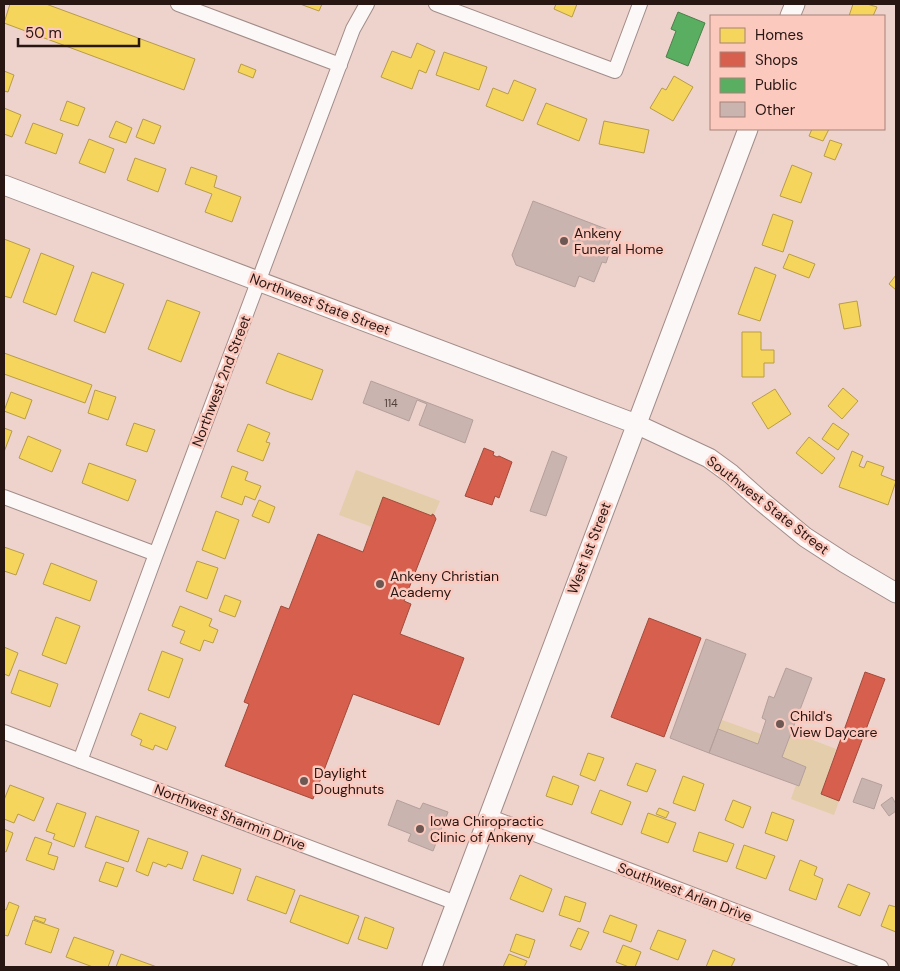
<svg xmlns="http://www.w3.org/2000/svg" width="900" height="971" font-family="'DM Sans',sans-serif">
  <rect width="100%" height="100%" fill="#eed2cc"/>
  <path fill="#e4cdaa" d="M356,470L440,501L434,515L432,514V516L383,497L372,527L339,515Z
    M722,720L761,734L758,744L718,729Z
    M792,732L836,749L821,794L839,801L834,815L791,799L796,785L799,786L806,767L782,757Z"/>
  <path fill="#f6d55c" stroke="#b89c46" d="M10,4H46L195,59L184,90L4,23Z
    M300,4H322L319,11Z
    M556,4H577L572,17L554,9Z
    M853,4H867L877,7L873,16H849Z
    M417,43L435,51L426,73L419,70L412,89L381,77L392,51L411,58Z
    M444,52L487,67L479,90L436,75Z
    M241,64L256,70L253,78L238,72Z
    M4,71L14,75L8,92L4,91Z
    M674,76L693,87L673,121L650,108L662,88L666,90Z
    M514,80L536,89L523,121L486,106L493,88L508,94Z
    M67,101L85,108L78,126L60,120Z
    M546,103L587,119L579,141L537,124Z
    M4,108L21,115L12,137L4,134Z
    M143,119L161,126L154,144L136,137Z
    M116,121L132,128L126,143L109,137Z
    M604,121L649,130L644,153L599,144Z
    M33,123L63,134L56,154L25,143Z
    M812,129H829L823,141L809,136Z
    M89,139L114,149L105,173L79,163Z
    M830,140L842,144L835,160L824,156Z
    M135,158L166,169L158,192L127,180Z
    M792,165L812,173L801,203L780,196Z
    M191,167L217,176L214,187L241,197L232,222L205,212L212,194L185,184Z
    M773,214L793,221L783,252L762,245Z
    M4,239L30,249L11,298L4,296Z
    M41,253L74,266L56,315L23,302Z
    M789,254L815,264L809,278L783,268Z
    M755,267L776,275L760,321L738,314Z
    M92,272L124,284L105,333L74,321Z
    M896,275V290L889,284Z
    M167,300L200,312L181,362L148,349Z
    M857,301L861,326L844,329L839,304Z
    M742,332H761V350H774V363H764V377H742Z
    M4,353L92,385L85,403L4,374Z
    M278,353L323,370L312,400L289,392L266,383Z
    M843,388L858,401L842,419L828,406Z
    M775,389L791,414L768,429L752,403Z
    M95,390L116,397L108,420L88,413Z
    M11,392L32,400L25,419L4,411Z
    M134,423L155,430L147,452L126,445Z
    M833,423L849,434L838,450L822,439Z
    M248,424L270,433L266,442L270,443L263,461L237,451Z
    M4,428L12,431L4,452Z
    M28,436L61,450L52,472L19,458Z
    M809,437L835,458L822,474L796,453Z
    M852,451L863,456L859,466L864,468L867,461L884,467L881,475L896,481L888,505L839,487Z
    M89,463L136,480L128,501L82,483Z
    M232,466L248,472L245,480L261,486L255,500L245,496L242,505L221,497Z
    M259,500L275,507L269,523L252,516Z
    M216,511L239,520L225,559L202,550Z
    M4,547L24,554L16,575L4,571Z
    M197,561L218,568L207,599L186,591Z
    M51,563L97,581L90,601L43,584Z
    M225,595L241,601L235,617L219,611Z
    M180,606L212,619L209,626L218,630L213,643L204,640L200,651L180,643L185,631L172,626Z
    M56,617L80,626L66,664L42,655Z
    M4,647L18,653L9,676L4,674Z
    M162,651L183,659L169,698L148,690Z
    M19,670L58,684L50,707L11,693Z
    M140,713L176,727L167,750L155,745L153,750L140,745L142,740L131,735Z
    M588,753L604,758L595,781L580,775Z
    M636,763L656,770L647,792L627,785Z
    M553,776L579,786L572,805L546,796Z
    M683,776L704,784L695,811L673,803Z
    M10,785L44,798L34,821L18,814L14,823L4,819V800Z
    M600,790L631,802L622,825L591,813Z
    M733,800L751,807L743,828L725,820Z
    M57,803L86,813L74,847L53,839L55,834L46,831Z
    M659,808L669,812L666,818L656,814Z
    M772,812L794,820L787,841L765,833Z
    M648,813L676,823L668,843L641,833Z
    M96,816L139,831L128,862L85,847Z
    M4,829L13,833L6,852L4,851Z
    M699,832L734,844L727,862L693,851Z
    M35,837L52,843L48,854L58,857L54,870L26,860Z
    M148,838L188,852L182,869L168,864L166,867L153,862L148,876L136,871Z
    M744,845L775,856L766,879L736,868Z
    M202,855L241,869L233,894L193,880Z
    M800,860L817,867L814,875L823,879L816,900L789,890Z
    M106,862L124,868L117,887L99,881Z
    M520,875L552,889L543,912L510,899Z
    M256,876L295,890L286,914L247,900Z
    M848,884L870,893L860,916L838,907Z
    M300,895L359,916L348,944L290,922Z
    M565,896L586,903L580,922L559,915Z
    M9,902L19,906L8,936L4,935V909L6,910Z
    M889,905L896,907V932L881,926Z
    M610,915L637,925L631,942L603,932Z
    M35,916L46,919L44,923L34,919Z
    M365,917L394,928L387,949L358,939Z
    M33,920L59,929L51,953L25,944Z
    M578,928L589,932L581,950L570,946Z
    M658,930L686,940L678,960L650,949Z
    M516,934L535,940L529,958L510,951Z
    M74,937L114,951L108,967H93L66,957Z
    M623,945L641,952L635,967H629L616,962Z
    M713,950L735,959L731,967H706Z
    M121,954L157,967H116Z
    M509,954L527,961L524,967H503Z"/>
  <path fill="#d6604d" stroke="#a24a3b" d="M484,448L494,452L493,455L497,457L499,456L512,462L499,498L495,496L492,505L465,496Z
    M383,497L432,516V514L434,515L436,519L404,601L411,604L400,634L464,658L439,725L353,694L313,799L225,766L249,704L244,702L281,606L289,609L318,534L363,552Z
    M649,618L701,638L664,737L611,717Z
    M865,672L885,679L839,801L821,794Z"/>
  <path fill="#5aae61" stroke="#4b8049" d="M678,12L705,23L688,66L666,57L676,31L671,29Z"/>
  <path fill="#cab4af" stroke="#b49f9a" d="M533,201L614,232L606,250L610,251L606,263L602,262L594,282L579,276L575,287L516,265L512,255Z
    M371,381L473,420L465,443L419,425L427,404L417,400L409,421L363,403Z
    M552,451L567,457L546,516L530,511Z
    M706,639L746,654L709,753L670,738Z
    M786,668L812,678L782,757L806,767L799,786L709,753L718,729L758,744L766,720L762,718L769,696L774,698Z
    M862,778L882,785L874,809L853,802Z
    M892,797L896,804V811L889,816L881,805Z
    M397,800L420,809L423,803L448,812L433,851L408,841L411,834L388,825Z"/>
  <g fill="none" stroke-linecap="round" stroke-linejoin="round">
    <defs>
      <path id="minor" d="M178,4L340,65
        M436,4L615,71L640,4
        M4,497L156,554
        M4,732L456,903
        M80,761L156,554L353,29L367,4
        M488,816L881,967"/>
      <path id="secondary" d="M790,16L795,4
        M4,185L636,424L709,458L731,474L760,500L805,537L845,563L896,593
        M432,967L748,129"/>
    </defs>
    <use href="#minor" stroke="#a18c88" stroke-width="16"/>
    <use href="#secondary" stroke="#a18c88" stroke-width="21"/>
    <use href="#minor" stroke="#fcf8f7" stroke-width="14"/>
    <use href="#secondary" stroke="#fcf8f7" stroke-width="19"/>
  </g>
  <g fill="#6d5853" stroke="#fcc9be" stroke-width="2">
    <circle cx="564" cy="241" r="5"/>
    <circle cx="380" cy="584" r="5"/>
    <circle cx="780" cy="724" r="5"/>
    <circle cx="304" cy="781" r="5"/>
    <circle cx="420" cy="829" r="5"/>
  </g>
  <g text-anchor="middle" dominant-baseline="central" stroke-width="5" stroke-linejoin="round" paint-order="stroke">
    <g font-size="11" fill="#503e39">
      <text x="391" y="403">114</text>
    </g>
    <g font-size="14" fill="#281612" stroke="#fcc9be" text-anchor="start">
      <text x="574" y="233">Ankeny<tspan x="574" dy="16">Funeral Home</tspan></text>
      <text x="390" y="576">Ankeny Christian<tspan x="390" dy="16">Academy</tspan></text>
      <text x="790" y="716">Child's<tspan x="790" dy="16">View Daycare</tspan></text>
      <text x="314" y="773">Daylight<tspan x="314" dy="16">Doughnuts</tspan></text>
      <text x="430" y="821">Iowa Chiropractic<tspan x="430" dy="16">Clinic of Ankeny</tspan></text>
    </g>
    <g font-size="14" fill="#281612" stroke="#fcc9be">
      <text transform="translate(320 304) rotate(21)">Northwest State Street</text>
      <text transform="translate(221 381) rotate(-69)">Northwest 2nd Street</text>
      <text transform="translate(768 505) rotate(38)">Southwest State Street</text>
      <text transform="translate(589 548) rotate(-69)">West 1st Street</text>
      <text transform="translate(230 817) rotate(21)">Northwest Sharmin Drive</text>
      <text transform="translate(685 892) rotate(21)">Southwest Arlan Drive</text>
    </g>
  </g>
  <rect width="900" height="971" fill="none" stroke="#281612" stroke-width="10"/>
  <rect x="710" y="15" width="175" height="115" fill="#fcc9be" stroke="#a78179"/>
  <rect x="720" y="28" width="25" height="15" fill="#f6d55c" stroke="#a78179"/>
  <text x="755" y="40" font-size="15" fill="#281612">Homes</text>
  <rect x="720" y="52" width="25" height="15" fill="#d6604d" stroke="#a78179"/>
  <text x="755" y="65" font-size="15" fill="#281612">Shops</text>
  <rect x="720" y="78" width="25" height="15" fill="#5aae61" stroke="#a78179"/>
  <text x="755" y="90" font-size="15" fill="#281612">Public</text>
  <rect x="720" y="102" width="25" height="15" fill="#cab4af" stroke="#a78179"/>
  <text x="755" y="115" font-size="15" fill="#281612">Other</text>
  <path d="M18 38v8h121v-8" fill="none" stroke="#281612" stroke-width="2.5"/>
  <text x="25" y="38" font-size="15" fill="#281612" stroke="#fcc9be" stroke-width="4" paint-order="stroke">50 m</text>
</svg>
